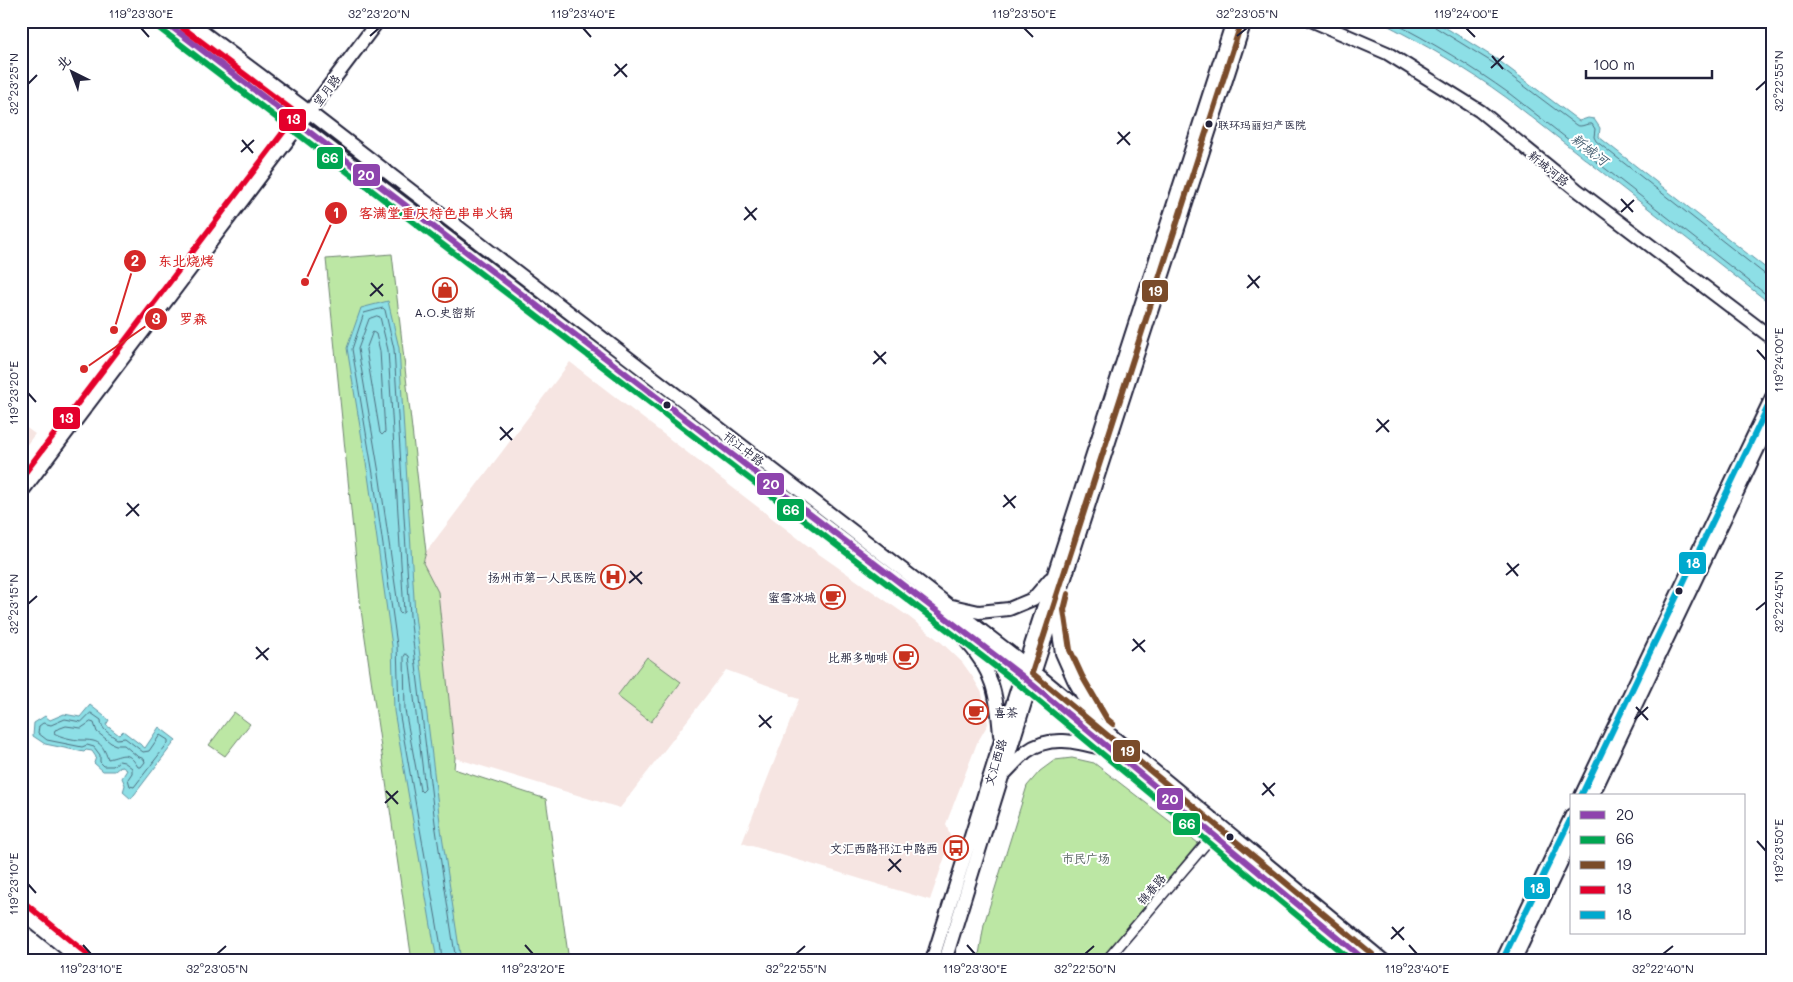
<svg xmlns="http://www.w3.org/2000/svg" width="1793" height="982" font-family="Mali,'LXGW WenKai TC',sans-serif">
  <rect width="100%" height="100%" fill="#fff"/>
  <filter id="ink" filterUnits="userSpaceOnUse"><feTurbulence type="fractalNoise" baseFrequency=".02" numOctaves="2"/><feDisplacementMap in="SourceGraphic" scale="10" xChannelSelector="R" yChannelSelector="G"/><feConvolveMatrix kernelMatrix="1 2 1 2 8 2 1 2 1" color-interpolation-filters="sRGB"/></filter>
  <g filter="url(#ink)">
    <path fill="#f6e5e2" d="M570,362L816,552L909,617L942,643L962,662L972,676L982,693L988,724L977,743L946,824L951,839L930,900L742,843L799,699L790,696L789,693L726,670L620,808L455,758L438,592L423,563L426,552Z
      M21,424L35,434L21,452Z"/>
    <path fill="#bce7a4" stroke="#6f8470" d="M392,254L426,552L423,563L438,592L455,758L454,769L546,799L569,961H412L361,610L326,259Z
      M647,657L681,682L651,722L617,696Z
      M234,712L250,724L225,756L209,745Z
      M1072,758L1094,763L1198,843L1102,961H978L984,924L1027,786L1040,771L1055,760Z"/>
    <path fill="#8ddfe6" stroke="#6293a2" d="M1379,21H1433L1443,26L1498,60L1579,121L1588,118L1594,119L1600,128L1599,137L1772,273V305L1507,98C1466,68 1424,44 1379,21Z
      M388,301L399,348L415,615L440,822L461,961H437L394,711L392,646L368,475L347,348L361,308Z
      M90,705L109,720L106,725L119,735L123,731L145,748L159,727L176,740L131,799L123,792L125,785L122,778L127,770L121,766L115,771H103L94,763L96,757L92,751L86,750L84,752L45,744L33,736L34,723L45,716L50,720L64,714L80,717Z"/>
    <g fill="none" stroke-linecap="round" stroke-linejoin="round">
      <path stroke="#4d6e7f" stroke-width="1" d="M1390,21C1432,42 1471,66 1510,94L1772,299
        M1433,21L1435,27L1495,64L1576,125C1582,128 1586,123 1592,124L1595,129L1594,137L1596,141L1767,276L1772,277
        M377,316L380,317L388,350L404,612L401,614L399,612L379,473L358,349L369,319Z
        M373,332L376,334L380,351L385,432L382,435L380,433L366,350Z
        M406,654L409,656L425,789L422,792L420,790L405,710L404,657Z
        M91,713L101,720C101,730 109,733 117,739L125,738L143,752L149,751L160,735L168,740V743L134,787L130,786L128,779L132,773V768L124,762L119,761L113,766H104L100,762V755L94,747L87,745L82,747L47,740L38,733L39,726L43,723L51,725L65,719L81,722Z
        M91,722L94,723L97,732L111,743L116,745H124L137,756L144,759L145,762L141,767H138C127,749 123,756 108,759C102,743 99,740 81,740C74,740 60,737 54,733L55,730L66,726L81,728Z
        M442,961L440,941L399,711L397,645L373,474L352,349L364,313L383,308L385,310L394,349L410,616L435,823L456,961"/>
      <defs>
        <path id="street" d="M1106,961L1214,834"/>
        <path id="secondary" d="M164,21L1022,676L1366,961
          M188,21L304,108L1025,664L1384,961
          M1313,21L1387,53L1480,111L1576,189L1772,338
          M21,493L378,21
          M952,606L979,612L1009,609L1033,599L1050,579
          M1056,613L1062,653L1074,680L1095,717
          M965,640C993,671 997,695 1000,735
          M1004,774C1011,767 1018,759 1026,752C1051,733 1081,743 1108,750
          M1581,796L1772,397
          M1592,796L1772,419
          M21,912L81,961
          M932,961L1025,664L1233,21
          M945,961L1031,683L1245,21
          M1502,961L1572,815
          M1514,961L1572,839"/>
      </defs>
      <use href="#street" stroke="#22223b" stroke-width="12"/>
      <use href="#secondary" stroke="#22223b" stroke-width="16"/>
      <use href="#street" stroke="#fff" stroke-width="9"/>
      <use href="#secondary" stroke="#fff" stroke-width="12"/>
      <defs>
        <path id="bus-1" d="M164,21L1022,676L1366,961"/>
        <path id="bus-2" d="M159,28L1017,683L1352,961"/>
        <path id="bus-3" d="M1241,24L1032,673L1372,954
          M1068,594L1064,610L1070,650L1082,676L1107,719L1113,724"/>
        <path id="bus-4" d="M21,478L297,114L183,28
          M27,905L87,954"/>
        <path id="bus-5" d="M1581,796L1772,398
          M1502,961L1572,816"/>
      </defs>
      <use href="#bus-1" stroke="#fff" stroke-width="10"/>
      <use href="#bus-2" stroke="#fff" stroke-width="10"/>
      <use href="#bus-3" stroke="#fff" stroke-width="10"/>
      <use href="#bus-4" stroke="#fff" stroke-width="10"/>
      <use href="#bus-5" stroke="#fff" stroke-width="10"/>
      <use href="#bus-1" stroke="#8e44ad" stroke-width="6"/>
      <use href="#bus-2" stroke="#00a651" stroke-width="6"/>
      <use href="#bus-3" stroke="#7a4b2a" stroke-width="6"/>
      <use href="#bus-4" stroke="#e4002b" stroke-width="6"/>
      <use href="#bus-5" stroke="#00a9ce" stroke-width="6"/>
    </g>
  </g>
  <path fill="none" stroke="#22223b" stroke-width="2" d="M141,28L149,37M583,28L591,37M1024,28L1033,37M1466,28L1475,37M370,36L379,28M1237,36L1247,28M1492,56L1503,69M615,64L627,77M1491,68L1504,56M614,76L627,64M28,84L37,75M1756,90L1766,81M1118,132L1130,145M242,140L253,153M1117,144L1130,132M241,152L254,140M1621,199L1633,212M745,207L756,220M1621,212L1634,200M744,220L757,208M1248,275L1259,288M371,283L383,296M1247,288L1260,276M370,296L383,284M1757,350L1766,360M874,351L886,364M873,364L886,352M28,393L36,402M1377,419L1389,432M500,427L512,440M1376,432L1389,420M500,440L513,428M1004,495L1015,508M127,503L139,516M1003,507L1016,496M126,516L139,504M1507,563L1518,576M630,571L642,584M1506,575L1519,564M629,583L642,572M28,604L37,596M1756,610L1766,602M1133,639L1145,652M256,647L268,660M1132,651L1145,640M256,659L269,648M1636,707L1648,720M759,715L771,728M1635,719L1648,707M759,727L772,716M1263,783L1274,796M386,791L398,804M1262,795L1275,783M385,803L398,791M1757,841L1766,851M889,859L901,872M888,871L901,859M28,884L36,893M1392,927L1404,940M1391,939L1404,927M83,945L91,954M525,945L533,954M967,945L975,954M1409,945L1417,954M217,954L226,946M796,954L805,946M1085,954L1094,946M1663,954L1673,946"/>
  <defs>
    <symbol id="shop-ring" viewBox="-11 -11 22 22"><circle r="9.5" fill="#fff" stroke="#c8321e" stroke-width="1.5"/><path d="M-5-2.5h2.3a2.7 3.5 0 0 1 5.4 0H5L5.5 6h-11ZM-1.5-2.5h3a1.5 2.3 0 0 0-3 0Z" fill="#c8321e"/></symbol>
    <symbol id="hospital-ring" viewBox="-11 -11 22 22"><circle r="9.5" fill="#fff" stroke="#c8321e" stroke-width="1.5"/><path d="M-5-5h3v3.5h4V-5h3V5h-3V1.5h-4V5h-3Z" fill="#c8321e"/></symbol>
    <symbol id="cafe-ring" viewBox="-11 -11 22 22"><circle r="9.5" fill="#fff" stroke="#c8321e" stroke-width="1.5"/><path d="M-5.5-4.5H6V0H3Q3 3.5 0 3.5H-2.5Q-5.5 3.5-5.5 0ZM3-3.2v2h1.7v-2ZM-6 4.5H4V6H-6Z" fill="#c8321e"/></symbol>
    <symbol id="bus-ring" viewBox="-11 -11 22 22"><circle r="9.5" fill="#fff" stroke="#c8321e" stroke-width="1.5"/><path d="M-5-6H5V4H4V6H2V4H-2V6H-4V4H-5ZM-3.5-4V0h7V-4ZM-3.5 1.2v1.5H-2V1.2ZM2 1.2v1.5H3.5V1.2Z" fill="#c8321e"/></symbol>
  </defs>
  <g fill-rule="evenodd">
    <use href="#shop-ring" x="431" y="276" width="28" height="28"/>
    <use href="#hospital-ring" x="599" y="563" width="28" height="28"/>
    <use href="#cafe-ring" x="819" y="583" width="28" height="28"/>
    <use href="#cafe-ring" x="892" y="643" width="28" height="28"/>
    <use href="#cafe-ring" x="962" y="698" width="28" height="28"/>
    <use href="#bus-ring" x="942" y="834" width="28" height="28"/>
  </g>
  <g fill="#22223b" stroke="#fff" stroke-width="2">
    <circle cx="1209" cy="124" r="4.5"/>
    <circle cx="667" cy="405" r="4.5"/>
    <circle cx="1679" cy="591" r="4.5"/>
    <circle cx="1230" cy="837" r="4.5"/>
  </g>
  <g text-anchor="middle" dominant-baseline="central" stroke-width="4" stroke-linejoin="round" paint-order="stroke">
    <g font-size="11" fill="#22223b" stroke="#fff" text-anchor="start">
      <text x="1218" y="124">联环玛丽妇产医院</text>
    </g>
    <g font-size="12" fill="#22223b" stroke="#fff">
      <text transform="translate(326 90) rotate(-53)">望月路</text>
      <text transform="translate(1549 168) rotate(39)">新城河路</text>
      <text transform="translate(744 448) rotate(38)">邗江中路</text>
      <text transform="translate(995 762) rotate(-73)">文汇西路</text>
      <text transform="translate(1151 889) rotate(-50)">锦春路</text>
    </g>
    <g font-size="12" fill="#22223b" stroke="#fff" text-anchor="end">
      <text x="445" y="312" text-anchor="middle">A.O.史密斯</text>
      <text x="596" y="577">扬州市第一人民医院</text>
      <text x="816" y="597">蜜雪冰城</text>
      <text x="888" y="657">比那多咖啡</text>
      <text x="994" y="712" text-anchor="start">喜茶</text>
      <text x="938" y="848">文汇西路邗江中路西</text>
    </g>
    <g font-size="12" fill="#505d5a" stroke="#fff">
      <text x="1086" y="858">市民广场</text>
    </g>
    <g font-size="14" font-style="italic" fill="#425b6e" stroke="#fff">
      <text transform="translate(1590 149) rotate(38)">新城河</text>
    </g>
  </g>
  <path fill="none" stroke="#d62828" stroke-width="2" d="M305 282L336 213M114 330L135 261M84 369L156 319"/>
  <g fill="#d62828" stroke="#fff" stroke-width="2">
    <circle cx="305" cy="282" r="5"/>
    <circle cx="114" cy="330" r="5"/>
    <circle cx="84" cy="369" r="5"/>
    <circle cx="336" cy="213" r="12"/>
    <circle cx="135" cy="261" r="12"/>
    <circle cx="156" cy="319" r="12"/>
  </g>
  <g font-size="15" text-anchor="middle" font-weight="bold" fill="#fff">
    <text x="336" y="218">1</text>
    <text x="135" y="266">2</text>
    <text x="156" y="324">3</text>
  </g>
  <g font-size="14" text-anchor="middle" font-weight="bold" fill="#d62828" stroke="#fff" stroke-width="4" stroke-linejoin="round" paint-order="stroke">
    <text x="436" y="218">客满堂重庆特色串串火锅</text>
    <text x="186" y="266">东北烧烤</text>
    <text x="193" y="324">罗森</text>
  </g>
  <g stroke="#fff" stroke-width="2">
    <rect x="278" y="108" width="29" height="24" rx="5" fill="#e4002b"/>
    <rect x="316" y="146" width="28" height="24" rx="5" fill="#00a651"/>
    <rect x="352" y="163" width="29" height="24" rx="5" fill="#8e44ad"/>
    <rect x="1141" y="279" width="28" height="24" rx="5" fill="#7a4b2a"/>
    <rect x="52" y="406" width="29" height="24" rx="5" fill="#e4002b"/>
    <rect x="756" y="472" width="29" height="24" rx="5" fill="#8e44ad"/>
    <rect x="776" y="498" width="29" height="24" rx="5" fill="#00a651"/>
    <rect x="1678" y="551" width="29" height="24" rx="5" fill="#00a9ce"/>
    <rect x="1112" y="739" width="29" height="24" rx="5" fill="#7a4b2a"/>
    <rect x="1156" y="787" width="28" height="24" rx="5" fill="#8e44ad"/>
    <rect x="1172" y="812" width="29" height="24" rx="5" fill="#00a651"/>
    <rect x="1523" y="876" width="28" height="24" rx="5" fill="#00a9ce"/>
  </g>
  <g font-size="14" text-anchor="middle" font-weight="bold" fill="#fff">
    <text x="293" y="124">13</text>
    <text x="330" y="163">66</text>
    <text x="366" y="180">20</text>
    <text x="1155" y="296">19</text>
    <text x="66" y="423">13</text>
    <text x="771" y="489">20</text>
    <text x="791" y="515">66</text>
    <text x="1693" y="568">18</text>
    <text x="1127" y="756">19</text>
    <text x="1170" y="804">20</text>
    <text x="1187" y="829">66</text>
    <text x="1537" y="893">18</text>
  </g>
  <rect width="1793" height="982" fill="none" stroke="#fff" stroke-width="55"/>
  <rect x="1570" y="794" width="175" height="140" fill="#ffffff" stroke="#a7a7b1"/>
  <rect x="1580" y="811" width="25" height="8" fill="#8e44ad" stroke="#a7a7b1"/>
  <text x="1616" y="820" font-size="15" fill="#22223b">20</text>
  <rect x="1580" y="836" width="25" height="8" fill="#00a651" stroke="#a7a7b1"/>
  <text x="1616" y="844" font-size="15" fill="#22223b">66</text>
  <rect x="1580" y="861" width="25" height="8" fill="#7a4b2a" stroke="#a7a7b1"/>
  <text x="1616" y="870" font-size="15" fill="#22223b">19</text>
  <rect x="1580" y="886" width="25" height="8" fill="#e4002b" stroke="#a7a7b1"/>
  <text x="1616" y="894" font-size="15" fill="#22223b">13</text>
  <rect x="1580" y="911" width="25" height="8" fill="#00a9ce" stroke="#a7a7b1"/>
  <text x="1616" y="920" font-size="15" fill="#22223b">18</text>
  <g transform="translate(72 72) rotate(318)" stroke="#ffffff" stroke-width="4" paint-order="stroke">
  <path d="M0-4L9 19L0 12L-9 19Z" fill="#22223b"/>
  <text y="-8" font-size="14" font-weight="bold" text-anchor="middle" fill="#22223b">北</text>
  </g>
  <path d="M1586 70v8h126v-8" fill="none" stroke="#22223b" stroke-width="2.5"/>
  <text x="1593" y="70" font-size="15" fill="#22223b" stroke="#ffffff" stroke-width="4" paint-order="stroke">100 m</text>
  <rect x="28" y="28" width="1738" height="926" fill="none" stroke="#22223b" stroke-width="2"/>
  <g font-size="12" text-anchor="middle" fill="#22223b">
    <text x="141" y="18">119°23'30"E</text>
    <text x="379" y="18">32°23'20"N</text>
    <text x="583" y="18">119°23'40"E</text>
    <text x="1024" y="18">119°23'50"E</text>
    <text x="1247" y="18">32°23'05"N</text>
    <text x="1466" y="18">119°24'00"E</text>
    <text transform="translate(1779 81) rotate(-90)" y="4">32°22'55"N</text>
    <text transform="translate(14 84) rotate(-90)" y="4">32°23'25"N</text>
    <text transform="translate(1779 360) rotate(-90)" y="4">119°24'00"E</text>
    <text transform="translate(14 393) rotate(-90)" y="4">119°23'20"E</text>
    <text transform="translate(1779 602) rotate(-90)" y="4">32°22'45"N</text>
    <text transform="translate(14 604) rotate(-90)" y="4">32°23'15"N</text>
    <text transform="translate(1779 851) rotate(-90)" y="4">119°23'50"E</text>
    <text transform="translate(14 884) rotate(-90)" y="4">119°23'10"E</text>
    <text x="91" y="973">119°23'10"E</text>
    <text x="217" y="973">32°23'05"N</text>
    <text x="533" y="973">119°23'20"E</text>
    <text x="796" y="973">32°22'55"N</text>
    <text x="975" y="973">119°23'30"E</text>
    <text x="1085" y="973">32°22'50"N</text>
    <text x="1417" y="973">119°23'40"E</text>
    <text x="1663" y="973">32°22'40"N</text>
  </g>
</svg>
